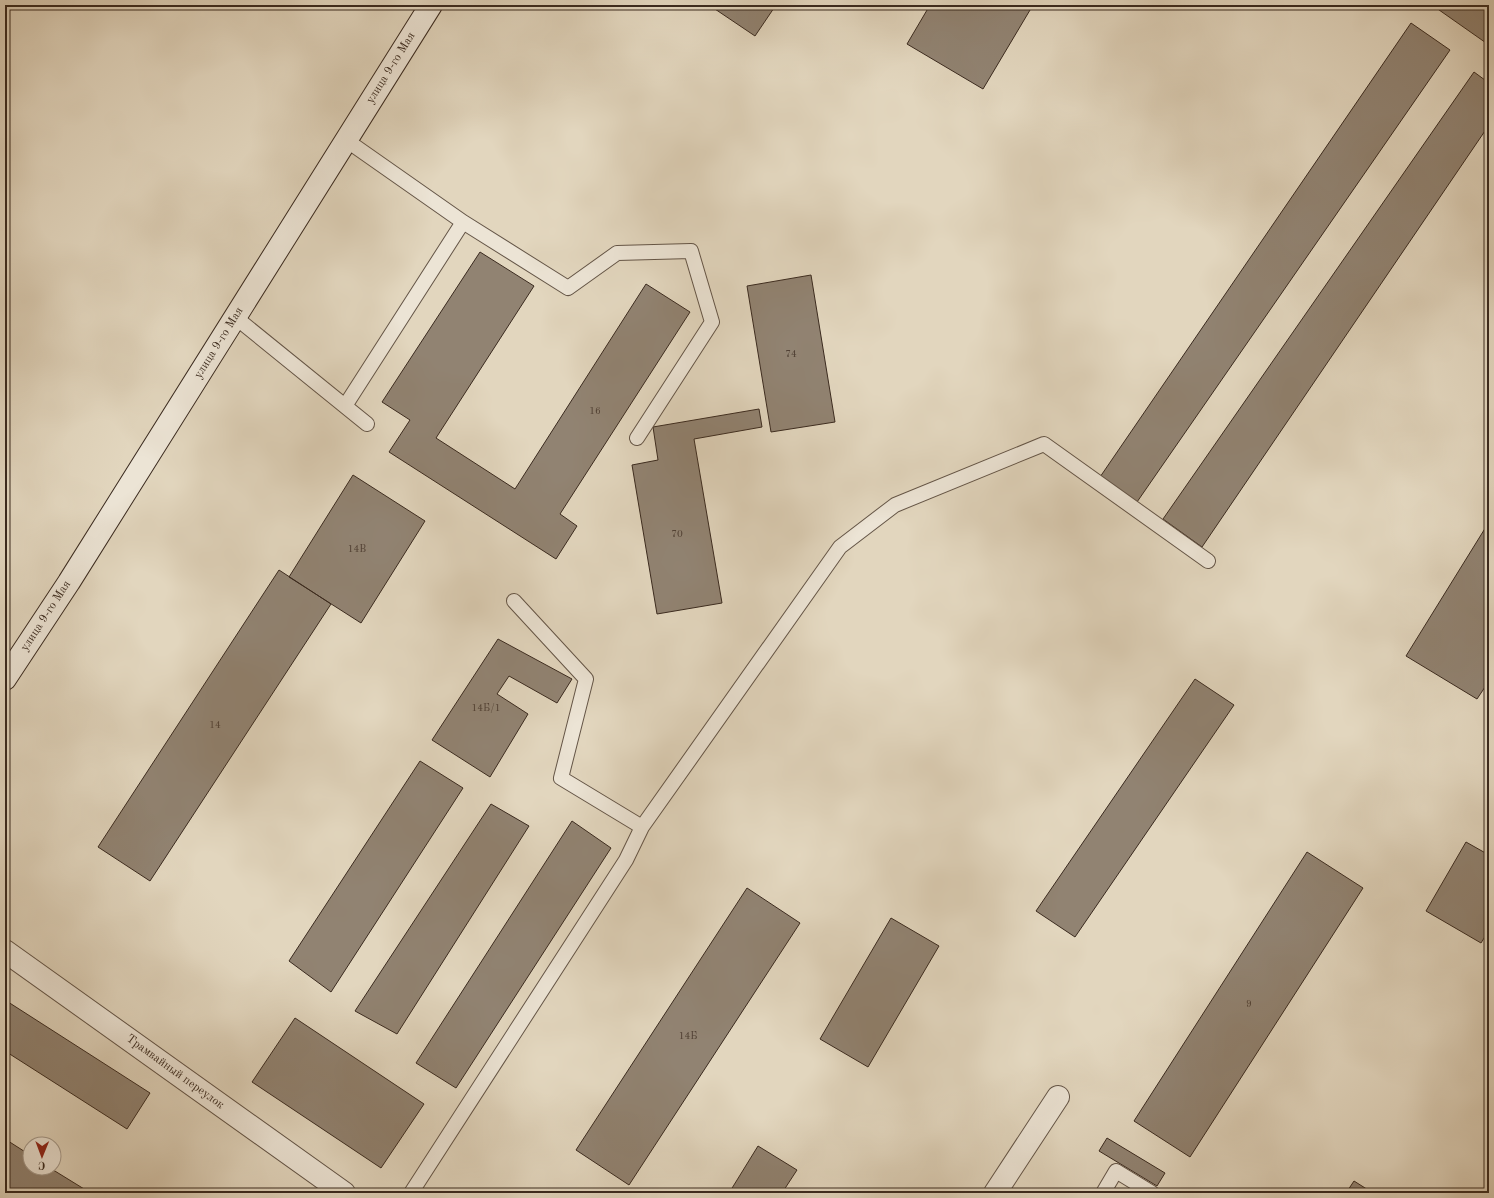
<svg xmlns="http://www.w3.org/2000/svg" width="1494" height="1198" font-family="'Old Standard TT',serif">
  <rect width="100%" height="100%" fill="#e2d6be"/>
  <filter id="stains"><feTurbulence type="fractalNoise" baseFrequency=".005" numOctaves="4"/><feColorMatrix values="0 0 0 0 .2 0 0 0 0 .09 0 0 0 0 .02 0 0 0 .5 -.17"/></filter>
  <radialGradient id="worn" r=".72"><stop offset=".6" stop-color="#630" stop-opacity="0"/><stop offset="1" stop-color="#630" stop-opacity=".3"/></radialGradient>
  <path fill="#918372" stroke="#3a2a1f" d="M709,5H776L755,36Z
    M930,5H1033L983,89L907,44Z
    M1432,5H1489V45Z
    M1411,23L1450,50L1137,502L1100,477Z
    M1474,72L1489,83V125L1202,547L1163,519Z
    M480,252L534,286L436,438L515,489L646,284L690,312L560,514L577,526L556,559L389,452L410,420L382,402Z
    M811,275L835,422L771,432L747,286Z
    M759,409L762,427L694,439L722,603L657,614L632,465L658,460L653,427Z
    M353,475L425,521L361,623L289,577Z
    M1489,522V681L1477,699L1406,656Z
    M279,570L331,604L150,881L98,847Z
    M498,639L572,679L557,703L509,676L497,694L528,714L490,777L432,740Z
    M1195,679L1234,705L1075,937L1036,911Z
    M420,761L463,788L331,992L289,961Z
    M491,804L529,826L397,1034L355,1011Z
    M572,821L611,848L456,1088L416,1063Z
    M1466,842L1489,855V930L1481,943L1426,911Z
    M1307,852L1363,888L1190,1157L1134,1121Z
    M747,888L800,923L629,1185L576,1150Z
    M891,918L939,946L868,1067L820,1039Z
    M5,1000L150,1093L127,1129L5,1051Z
    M295,1018L424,1104L381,1168L252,1082Z
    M1107,1138L1165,1173L1157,1186L1099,1151Z
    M5,1139L30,1155V1168H50L89,1192L88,1193H5Z
    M758,1146L797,1170L782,1193H729Z
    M1354,1181L1373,1193H1346Z"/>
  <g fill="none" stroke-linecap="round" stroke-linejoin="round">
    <defs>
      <path id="lane" d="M346,140L463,222L568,288L617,253L691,251L712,322L637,438
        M235,317L367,424
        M345,406L463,222
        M514,601L586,679L561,778L642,827
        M411,1193L626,860L642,827L840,547L895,505L1044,444L1208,561
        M1103,1193L1116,1171L1152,1193"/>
      <path id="street" d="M5,951L344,1193
        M995,1193L1058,1097"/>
      <path id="secondary" d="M5,679L69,582L431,5"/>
    </defs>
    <use href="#lane" stroke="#645547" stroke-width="16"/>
    <use href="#street" stroke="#645547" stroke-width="24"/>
    <use href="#secondary" stroke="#3a2a1f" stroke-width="24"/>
    <use href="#lane" stroke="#ece4d5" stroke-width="14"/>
    <use href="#street" stroke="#ece4d5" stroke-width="22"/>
    <use href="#secondary" stroke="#ece4d5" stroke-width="22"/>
  </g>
  <g text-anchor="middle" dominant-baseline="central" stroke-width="3" stroke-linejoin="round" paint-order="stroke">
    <g font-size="10" fill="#504034">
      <text x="791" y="354">74</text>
      <text x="595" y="411">16</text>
      <text x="677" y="534">70</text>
      <text x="357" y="549">14В</text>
      <text x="486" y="708">14Б/1</text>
      <text x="215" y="725">14</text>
      <text x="1249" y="1004">9</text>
      <text x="688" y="1036">14Б</text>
    </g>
    <g font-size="12" fill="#3a2a1f" stroke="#ece4d5">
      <text transform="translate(391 68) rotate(-58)">улица 9-го Мая</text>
      <text transform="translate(219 343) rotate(-58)">улица 9-го Мая</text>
      <text transform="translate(46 616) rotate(-57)">улица 9-го Мая</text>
      <text transform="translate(175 1072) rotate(36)">Трамвайный переулок</text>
    </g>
  </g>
  <rect width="1494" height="1198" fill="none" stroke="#e2d6be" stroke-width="20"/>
  <rect x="6" y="6" width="1482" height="1186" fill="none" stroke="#3a2a1f" stroke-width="2"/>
  <rect x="10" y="10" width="1474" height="1178" fill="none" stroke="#3a2a1f"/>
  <g transform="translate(42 1156) rotate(181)"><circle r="19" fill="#ece4d5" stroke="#a59a8c"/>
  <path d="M0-3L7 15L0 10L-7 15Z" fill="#8f2418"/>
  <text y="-6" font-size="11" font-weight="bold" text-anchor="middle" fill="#3a2a1f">С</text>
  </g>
  <rect width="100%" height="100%" filter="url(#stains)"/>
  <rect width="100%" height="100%" fill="url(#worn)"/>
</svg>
